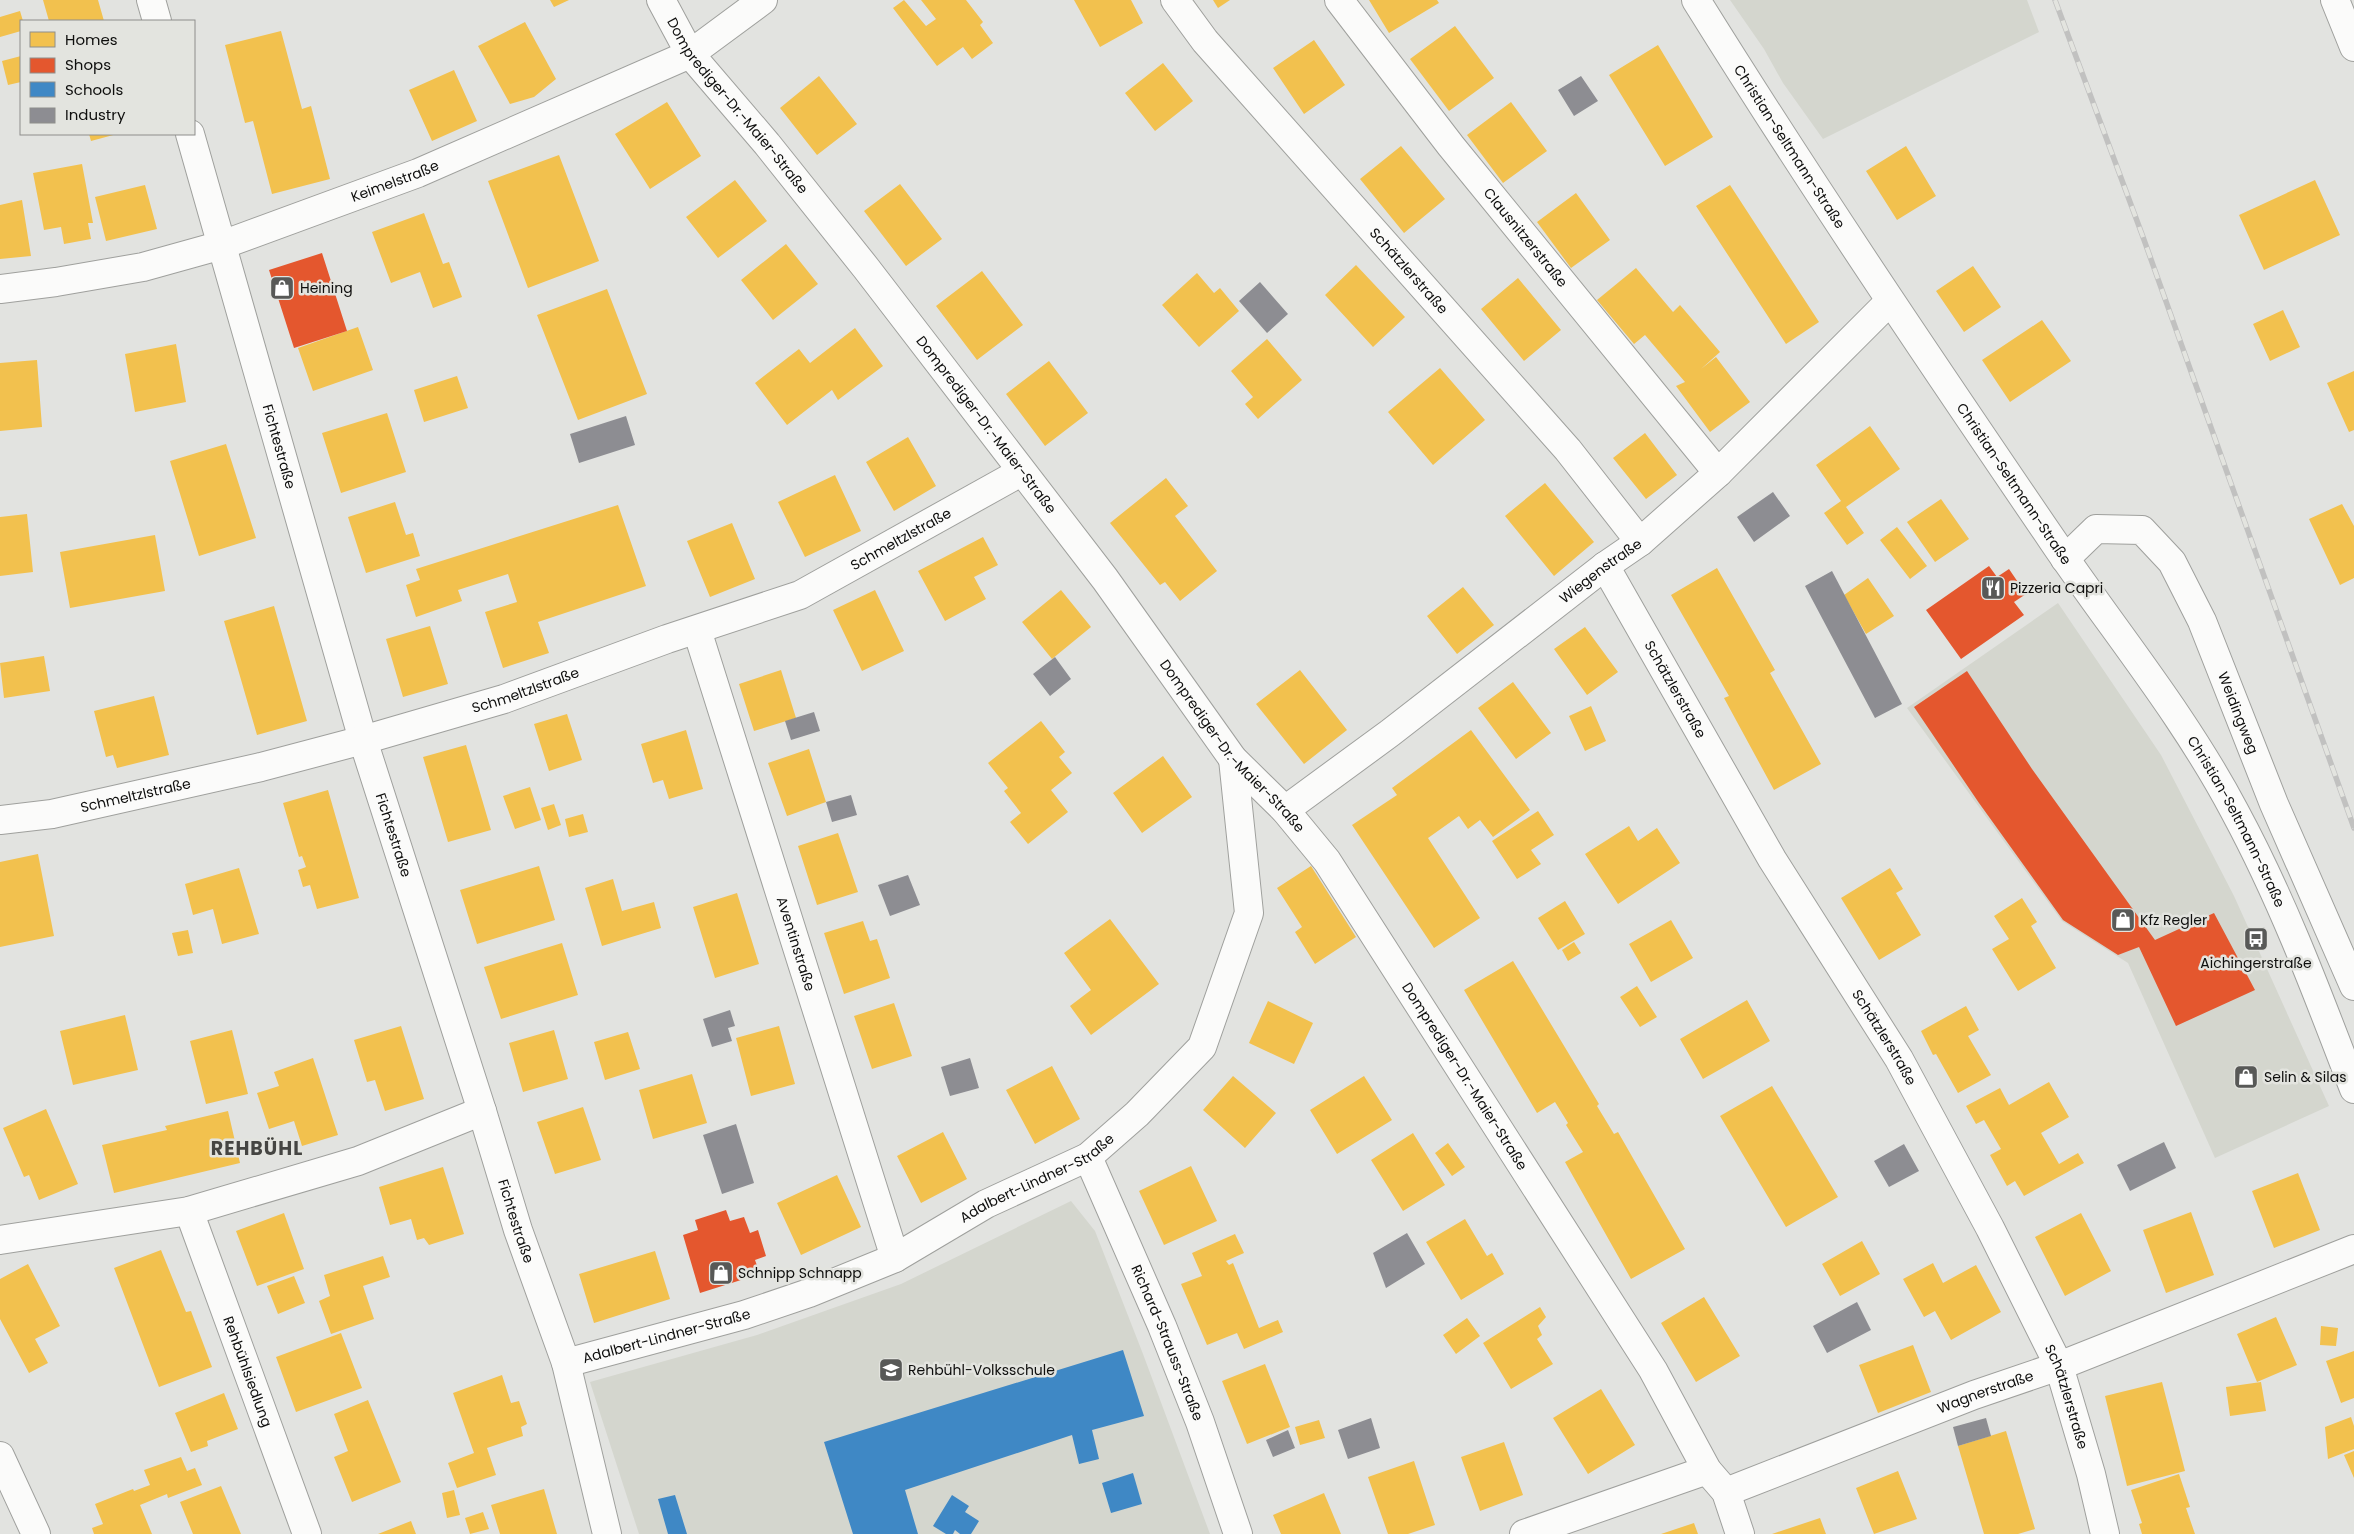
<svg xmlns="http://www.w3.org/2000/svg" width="2354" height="1534" font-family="Poppins,sans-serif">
  <rect width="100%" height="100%" fill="#e2e3e0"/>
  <path fill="#d4d6ce" d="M1730,0H2027L2039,32L1823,139L1783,83L1764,49Z
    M2058,603L2161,755L2234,896L2329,1106L2215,1158L2128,963L2062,921L1907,708Z
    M1071,1201L1095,1231L1143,1354L1210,1534H639L590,1382L757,1335L901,1284Z"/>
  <path fill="#f2c14e" d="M43,0H98L104,21H49Z
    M550,0H569L554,7Z
    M904,0L926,26L936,19L921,0H966L983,22L980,25L993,43L972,59L963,47L937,66L893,8Z
    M1074,0H1131L1143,23L1100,47Z
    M1213,0H1230L1218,8Z
    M1369,0H1437L1439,3L1389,33Z
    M20,11L23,21L21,31L0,37V17Z
    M525,22L556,79L534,97L510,104L478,46Z
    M1455,26L1494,78L1449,111L1410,59Z
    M281,31L302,109L311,106L330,179L272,194L253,121L245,123L225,45Z
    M1314,40L1345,85L1304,114L1273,68Z
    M1658,45L1713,137L1665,166L1609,75Z
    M21,56V82L8,85L2,61Z
    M1163,63L1193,101L1155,131L1125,93Z
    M454,70L477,121L432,141L409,90Z
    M819,76L857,124L817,155L780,108Z
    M667,102L701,156L650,189L615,134Z
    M1511,102L1547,151L1503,183L1467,135Z
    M89,134H117L91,141Z
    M1401,146L1445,199L1404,233L1360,179Z
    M1906,146L1936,196L1897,220L1866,171Z
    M559,155L599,261L528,288L488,181Z
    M82,164L93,223H88L91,239L64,244L61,227L44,230L33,173Z
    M735,180L767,221L718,258L686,217Z
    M2315,180L2340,235L2264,270L2239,215Z
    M900,184L942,239L906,266L864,211Z
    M145,185L157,229L106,241L95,197Z
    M1730,185L1819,322L1786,344L1696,206Z
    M1576,193L1610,240L1571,268L1537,222Z
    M22,200L31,256L0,259V205Z
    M424,213L443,264L449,262L462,297L433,308L420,272L391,283L372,232Z
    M786,244L818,284L773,320L741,280Z
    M1356,265L1405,317L1373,347L1325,295Z
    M1973,266L2001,307L1964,332L1936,291Z
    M1636,268L1673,312L1680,305L1720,352L1701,369L1716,357L1750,402L1710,432L1676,386L1685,382L1645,335L1634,344L1597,300Z
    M982,271L1023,325L977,360L936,306Z
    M1197,273L1214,293L1220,288L1239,311L1199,347L1162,305Z
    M1518,278L1561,330L1524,361L1481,309Z
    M607,289L647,394L578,420L537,315Z
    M2283,310L2300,347L2270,361L2253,324Z
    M2042,320L2071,361L2010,402L1982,360Z
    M358,327L373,370L313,391L298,348Z
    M855,328L883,366L838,400L832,390L787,425L755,383L799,349L810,363Z
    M1267,339L1302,380L1258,419L1245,404L1253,397L1231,371Z
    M176,344L186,402L135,412L125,354Z
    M37,360L42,427L0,431V363Z
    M1049,361L1088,413L1045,446L1006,394Z
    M1440,368L1485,420L1433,465L1388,412Z
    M2354,371V430L2349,432L2327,383Z
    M457,376L468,408L424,422L414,390Z
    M387,413L406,472L341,493L322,433Z
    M1870,426L1900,469L1846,507L1864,533L1847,545L1824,513L1841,501L1816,465Z
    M1645,433L1677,475L1646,499L1613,458Z
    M908,437L936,486L894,511L866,462Z
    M226,444L256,538L199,556L170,461Z
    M835,475L861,531L805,557L778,502Z
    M1166,478L1188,506L1175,516L1217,571L1180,601L1165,582L1160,585L1110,523Z
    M1545,483L1594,542L1554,576L1505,516Z
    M1941,499L1969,539L1935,562L1907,522Z
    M395,502L406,535L413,533L420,556L366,573L348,517Z
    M2342,504L2354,526V578L2340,585L2309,519Z
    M618,505L646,586L538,622L549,653L503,668L485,612L517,602L508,574L458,590L462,601L416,617L406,585L420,580L416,569Z
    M27,514L33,572L0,576V517Z
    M732,523L755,579L710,597L687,541Z
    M1897,527L1927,566L1910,579L1880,540Z
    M155,535L165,591L70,608L60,552Z
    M983,537L998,565L974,577L986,599L945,621L918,571Z
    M1717,568L1775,670L1770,673L1821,764L1774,790L1724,698L1729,696L1671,595Z
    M1868,578L1894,616L1866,634L1844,595Z
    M1463,587L1494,625L1457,654L1427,616Z
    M875,590L904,651L862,671L833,610Z
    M1061,590L1091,627L1052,659L1022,622Z
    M274,606L307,721L257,735L224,621Z
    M430,626L448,684L403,697L386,639Z
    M1585,627L1618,672L1587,695L1554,649Z
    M44,656L50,691L4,698L0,663Z
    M781,670L796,718L754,731L739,684Z
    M1300,670L1347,730L1304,764L1256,704Z
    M1513,682L1551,733L1516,759L1478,708Z
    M154,696L169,755L117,768L113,755L106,757L94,711Z
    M1591,706L1606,741L1585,751L1569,716Z
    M567,714L582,760L549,771L534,724Z
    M1041,721L1065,752L1059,757L1072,773L1051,790L1068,812L1028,844L1010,822L1021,813L1004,791L1008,788L988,763Z
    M686,730L703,789L669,799L663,780L653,783L641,744Z
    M1471,730L1530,810L1493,837L1480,820L1468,829L1459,816L1428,838L1480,918L1434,948L1352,825L1397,795L1392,788Z
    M466,745L491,830L448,842L423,757Z
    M809,749L826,802L787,816L768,763Z
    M1163,756L1192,797L1142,833L1113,793Z
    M530,787L541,820L515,829L503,796Z
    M328,790L359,898L317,909L310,885L303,887L298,870L306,867L302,856L299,857L283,803Z
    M554,804L561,825L548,830L541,808Z
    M1538,811L1554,835L1531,850L1541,864L1517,879L1492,841Z
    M583,814L588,832L569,837L565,819Z
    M1629,826L1638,841L1657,828L1680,863L1618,904L1585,854Z
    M838,833L858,892L817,905L798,846Z
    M38,854L54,936L0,947V862Z
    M539,866L555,920L477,944L460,890Z
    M1311,866L1356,937L1315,964L1295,932L1302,927L1277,888Z
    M239,868L259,934L222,944L213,909L193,915L185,884Z
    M1890,868L1903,889L1896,893L1921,935L1879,960L1841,898Z
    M613,879L622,911L654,902L661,928L602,946L585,888Z
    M737,893L759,964L715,978L693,907Z
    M2022,898L2037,922L2031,926L2056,968L2018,991L1992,949L2009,939L1994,916Z
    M1565,901L1585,934L1558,950L1538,918Z
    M1110,919L1159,984L1091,1035L1070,1006L1091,990L1064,953Z
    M1671,920L1693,958L1651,982L1629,944Z
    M863,921L870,941L877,939L890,978L844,994L824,933Z
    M188,930L193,953L178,956L172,933Z
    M1574,942L1581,953L1568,961L1562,950Z
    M562,943L578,995L501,1019L484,967Z
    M1513,961L1599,1104L1597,1106L1614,1134L1618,1132L1685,1249L1631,1279L1565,1162L1583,1152L1566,1125L1568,1123L1555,1102L1537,1113L1464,990Z
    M1637,986L1657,1017L1640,1027L1620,997Z
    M1747,1000L1770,1041L1703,1079L1680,1039Z
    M1268,1001L1313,1023L1294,1064L1249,1043Z
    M894,1003L912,1056L872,1069L854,1016Z
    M1966,1006L1979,1030L1968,1036L1991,1075L1958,1093L1936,1054L1933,1055L1921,1031Z
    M125,1015L138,1070L73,1085L60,1031Z
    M401,1026L424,1099L385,1111L375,1080L367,1082L354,1040Z
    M779,1026L795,1084L751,1096L736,1038Z
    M232,1030L248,1094L206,1104L190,1041Z
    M554,1030L568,1079L523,1092L509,1043Z
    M628,1032L640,1069L605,1080L594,1042Z
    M313,1058L338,1135L302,1146L294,1121L269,1129L257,1093L279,1086L274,1072Z
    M1052,1066L1080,1119L1035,1144L1006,1090Z
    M692,1074L707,1123L653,1139L639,1090Z
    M1233,1076L1276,1113L1245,1148L1203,1110Z
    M1364,1076L1392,1120L1337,1154L1310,1110Z
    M2049,1082L2069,1117L2041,1133L2059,1164L2078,1153L2084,1163L2024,1196L2015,1181L2007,1186L1990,1155L2001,1149L1984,1120L1976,1124L1966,1106L2000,1088L2009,1105Z
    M1772,1086L1838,1197L1786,1227L1720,1116Z
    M583,1107L601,1160L555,1174L537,1122Z
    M46,1109L78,1184L39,1200L29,1175L24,1177L3,1128Z
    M228,1111L240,1163L114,1193L102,1145L167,1130L165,1126Z
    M943,1132L967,1179L921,1203L897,1156Z
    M1413,1133L1445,1185L1403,1211L1371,1160Z
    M1448,1143L1465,1167L1452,1176L1435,1153Z
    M1191,1166L1217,1221L1164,1245L1139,1191Z
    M443,1167L464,1234L429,1245L424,1238L417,1240L411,1219L390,1225L379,1187Z
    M2298,1173L2320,1230L2274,1248L2252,1191Z
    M837,1175L861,1227L801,1255L777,1203Z
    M2191,1212L2214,1275L2166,1293L2143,1230Z
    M284,1213L304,1269L257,1286L236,1231Z
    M2081,1213L2111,1271L2065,1296L2035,1237Z
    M1465,1219L1487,1256L1492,1253L1504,1274L1461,1300L1426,1242Z
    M1235,1234L1244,1253L1226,1261L1229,1265L1233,1263L1259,1328L1278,1320L1283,1332L1244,1349L1237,1333L1207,1345L1181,1284L1202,1276L1192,1253Z
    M1862,1241L1880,1274L1840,1296L1822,1264Z
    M161,1250L186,1312L191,1311L212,1367L159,1387L114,1268Z
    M655,1251L670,1299L594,1323L579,1274Z
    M383,1256L390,1277L363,1286L374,1319L331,1334L319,1301L330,1296L324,1275Z
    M1933,1263L1943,1283L1976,1265L2001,1312L1951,1340L1935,1311L1924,1317L1903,1279Z
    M28,1264L60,1326L35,1339L48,1363L29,1373L0,1319V1279Z
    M294,1276L305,1303L278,1314L267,1286Z
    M1704,1297L1740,1356L1696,1382L1661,1323Z
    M1540,1307L1546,1317L1538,1326L1542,1335L1537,1339L1553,1364L1511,1389L1483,1343Z
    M2276,1317L2297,1365L2257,1382L2237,1334Z
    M1467,1318L1480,1336L1456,1354L1443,1335Z
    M2321,1326L2338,1328L2336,1346L2320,1345Z
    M341,1333L362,1388L296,1412L276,1357Z
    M1913,1345L1931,1392L1878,1413L1859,1365Z
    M2354,1351V1398L2341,1403L2326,1361Z
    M1265,1364L1290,1427L1247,1444L1222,1381Z
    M502,1375L511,1403L519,1401L527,1424L521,1427L523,1436L487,1448L496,1475L457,1488L448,1463L474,1453L453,1393Z
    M2162,1382L2185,1471L2127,1486L2105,1396Z
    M2261,1382L2266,1411L2230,1416L2226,1387Z
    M1601,1389L1635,1445L1588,1474L1553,1418Z
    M224,1393L238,1429L207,1441L208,1446L191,1452L175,1413Z
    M368,1400L401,1482L352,1502L334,1457L348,1451L334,1414Z
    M2351,1417L2354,1426V1449L2328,1459L2325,1427Z
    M1319,1420L1325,1438L1300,1445L1295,1427Z
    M2006,1431L2035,1529L2018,1534H1984L1958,1446Z
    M1504,1442L1523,1495L1480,1511L1461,1457Z
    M2354,1451V1478L2344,1455Z
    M181,1457L187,1471L195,1468L202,1485L168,1498L167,1494L140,1505L152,1534H94L92,1528L103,1524L95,1504L133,1489L134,1491L150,1485L144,1470Z
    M1414,1461L1435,1525L1408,1534H1388L1368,1477Z
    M1898,1471L1917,1519L1874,1534L1856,1488Z
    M2179,1474L2190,1507L2186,1508L2195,1534H2142L2139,1524L2142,1523L2131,1490Z
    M221,1486L241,1534H193L180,1502Z
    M544,1489L557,1534H500L491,1505Z
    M454,1490L460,1515L447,1518L442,1493Z
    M1324,1493L1341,1534H1281L1273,1515Z
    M483,1512L489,1529L470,1534L465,1518Z
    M1820,1518L1826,1534H1772Z
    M411,1521L416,1534H378Z
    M1694,1523L1698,1534H1661Z"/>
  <path fill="#e4572e" d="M322,253L347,331L294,348L269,270Z
    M1989,566L1997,577L2009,569L2026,594L2014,602L2024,615L1961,659L1926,610Z
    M1967,671L2032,769L2155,940L2214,913L2255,990L2176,1026L2139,947L2118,955L2063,920L1979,803L1914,707Z
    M726,1210L730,1221L744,1217L750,1233L758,1230L766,1256L755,1260L760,1274L700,1293L683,1235L698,1230L695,1220Z"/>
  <path fill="#3f88c5" d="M1123,1350L1144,1416L1092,1430L1099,1459L1079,1464L1072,1435L905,1490L918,1534H853L824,1442Z
    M1133,1473L1142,1504L1111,1513L1102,1483Z
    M675,1495L687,1534H668L658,1499Z
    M952,1495L969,1506L965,1512L979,1521L971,1534H960L955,1530L953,1534H946L933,1526Z"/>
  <path fill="#8d8d92" d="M1581,76L1598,101L1574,116L1558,90Z
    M1260,282L1288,314L1267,333L1239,301Z
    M626,416L635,445L579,463L570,434Z
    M1773,492L1790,516L1754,542L1737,517Z
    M1832,571L1902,704L1875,718L1805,586Z
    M1055,657L1071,679L1050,696L1033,674Z
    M814,712L820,731L791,740L785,721Z
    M851,795L857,815L832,822L826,802Z
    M908,875L920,905L890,916L878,885Z
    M730,1010L735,1026L728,1028L732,1041L712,1047L703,1019Z
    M970,1058L979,1088L950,1096L941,1067Z
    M736,1124L754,1183L722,1194L703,1135Z
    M2164,1142L2176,1168L2130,1191L2117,1165Z
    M1904,1144L1919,1171L1889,1187L1874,1161Z
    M1407,1233L1425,1264L1386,1288L1373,1253Z
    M1857,1302L1871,1330L1827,1353L1813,1326Z
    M1371,1418L1380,1448L1348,1459L1338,1430Z
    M1986,1418L1991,1436L1958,1446L1953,1427Z
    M1288,1430L1295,1448L1273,1457L1266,1440Z"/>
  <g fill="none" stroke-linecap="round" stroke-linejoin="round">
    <defs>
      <g id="street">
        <path d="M151,0L157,21"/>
        <path id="s1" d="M661,0L690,54L767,144L866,268L1105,579L1233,759L1285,810L1327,861L1653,1370L1707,1470L1726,1492L1740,1534"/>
        <path id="s2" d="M1175,0L1205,41L1568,450L1640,542"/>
        <path id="s3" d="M1339,0L1451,146L1718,473"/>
        <path d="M2335,0L2354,47"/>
        <path id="s4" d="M190,134L363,740L482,1111L518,1230L566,1363L607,1534"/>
        <path id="s5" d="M0,289L56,282L143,267L222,245L418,173L690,54L763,0"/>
        <path id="s6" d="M2065,559L2096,529L2142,530L2172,562L2202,621L2274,804L2354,986"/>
        <path id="s7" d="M1605,566L1772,859L1899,1059L1990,1228L2059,1366L2091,1474L2105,1534"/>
        <path id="s8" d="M697,630L895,1258"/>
        <path id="s9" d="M1285,810L1390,733L1605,566L1640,542L1718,473L1890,301"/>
        <path id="s10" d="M0,820L52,814L261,767L363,740L504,699L667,639L800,595L1021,472"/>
        <path id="s11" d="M1088,1157L1162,1326L1200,1422L1238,1534"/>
        <path id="s12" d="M189,1211L307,1534"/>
        <path d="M0,1240L189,1211L358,1161L482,1111"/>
        <path id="s13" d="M566,1363L744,1315L809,1293L895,1258L986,1204L1088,1157L1137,1114L1202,1047L1249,913L1233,759"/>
        <path d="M0,1456L36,1534"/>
        <path id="s14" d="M1726,1492L1974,1395L2059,1366L2354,1249"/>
        <path d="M1524,1534L1707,1470"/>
      </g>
      <g id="secondary">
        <path id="s15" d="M1696,0C1810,183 1931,362 2053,541C2114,631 2184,715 2235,812C2283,901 2318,995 2354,1089"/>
      </g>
    </defs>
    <use href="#street" stroke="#9fa09d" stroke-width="30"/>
    <use href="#secondary" stroke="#9fa09d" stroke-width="30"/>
    <use href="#street" stroke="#fbfbfa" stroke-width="28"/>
    <use href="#secondary" stroke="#fbfbfa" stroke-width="28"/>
    <defs>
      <path id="rail" d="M2055,0L2143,237L2354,828"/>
    </defs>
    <use href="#rail" stroke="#c1c1c0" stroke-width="5.5"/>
    <use href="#rail" stroke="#e3e4df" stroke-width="4" stroke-dasharray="11" stroke-linecap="butt"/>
  </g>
  <defs>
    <symbol id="shop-square" viewBox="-11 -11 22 22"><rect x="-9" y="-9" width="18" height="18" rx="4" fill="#585957" stroke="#e3e4df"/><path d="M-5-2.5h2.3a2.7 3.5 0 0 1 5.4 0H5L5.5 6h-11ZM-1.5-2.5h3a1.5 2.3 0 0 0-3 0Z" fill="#fff"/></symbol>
    <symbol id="restaurant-square" viewBox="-11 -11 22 22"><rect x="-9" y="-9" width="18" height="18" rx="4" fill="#585957" stroke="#e3e4df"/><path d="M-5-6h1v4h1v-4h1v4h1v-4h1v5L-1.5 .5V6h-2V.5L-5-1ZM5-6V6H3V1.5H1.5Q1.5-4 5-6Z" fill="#fff"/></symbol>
    <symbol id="bus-square" viewBox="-11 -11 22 22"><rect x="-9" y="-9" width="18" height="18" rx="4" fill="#585957" stroke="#e3e4df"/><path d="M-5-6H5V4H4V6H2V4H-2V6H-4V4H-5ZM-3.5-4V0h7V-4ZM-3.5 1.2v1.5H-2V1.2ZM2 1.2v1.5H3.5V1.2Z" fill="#fff"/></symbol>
    <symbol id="school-square" viewBox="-11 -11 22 22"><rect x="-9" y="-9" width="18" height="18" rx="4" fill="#585957" stroke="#e3e4df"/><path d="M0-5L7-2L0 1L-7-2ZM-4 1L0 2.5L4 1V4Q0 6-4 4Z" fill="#fff"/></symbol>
  </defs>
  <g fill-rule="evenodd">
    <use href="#shop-square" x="268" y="274" width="28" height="28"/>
    <use href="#restaurant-square" x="1979" y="574" width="28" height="28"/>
    <use href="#shop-square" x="2109" y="906" width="28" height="28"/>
    <use href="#bus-square" x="2242" y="925" width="28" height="28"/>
    <use href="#shop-square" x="2232" y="1063" width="28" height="28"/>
    <use href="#shop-square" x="707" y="1259" width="28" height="28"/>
    <use href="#school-square" x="877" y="1356" width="28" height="28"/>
  </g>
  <g text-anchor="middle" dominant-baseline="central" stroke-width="5" stroke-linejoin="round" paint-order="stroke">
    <g font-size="14" fill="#0e0e0d" stroke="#e3e4df">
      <text stroke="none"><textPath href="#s1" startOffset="131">Domprediger-Dr.-Maier-Straße</textPath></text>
      <text stroke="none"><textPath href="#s15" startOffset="174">Christian-Seltmann-Straße</textPath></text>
      <text stroke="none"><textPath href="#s5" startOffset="411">Keimelstraße</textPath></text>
      <text stroke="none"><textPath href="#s3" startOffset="302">Clausnitzerstraße</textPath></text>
      <text stroke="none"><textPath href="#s2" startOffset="358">Schätzlerstraße</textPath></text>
      <text stroke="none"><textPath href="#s1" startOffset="536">Domprediger-Dr.-Maier-Straße</textPath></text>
      <text stroke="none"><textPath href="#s4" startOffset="325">Fichtestraße</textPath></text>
      <text stroke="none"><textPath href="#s15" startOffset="579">Christian-Seltmann-Straße</textPath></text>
      <text stroke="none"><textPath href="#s10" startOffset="948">Schmeltzlstraße</textPath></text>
      <text stroke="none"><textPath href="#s9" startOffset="396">Wiegenstraße</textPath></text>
      <text stroke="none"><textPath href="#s10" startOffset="542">Schmeltzlstraße</textPath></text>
      <text stroke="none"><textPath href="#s7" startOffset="142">Schätzlerstraße</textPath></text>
      <text stroke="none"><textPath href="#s6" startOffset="298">Weidingweg</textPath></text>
      <text stroke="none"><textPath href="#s1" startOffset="941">Domprediger-Dr.-Maier-Straße</textPath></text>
      <text stroke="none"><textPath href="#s10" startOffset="138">Schmeltzlstraße</textPath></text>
      <text stroke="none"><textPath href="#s15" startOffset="984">Christian-Seltmann-Straße</textPath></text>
      <text stroke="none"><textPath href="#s4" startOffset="730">Fichtestraße</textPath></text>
      <text stroke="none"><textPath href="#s8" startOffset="329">Aventinstraße</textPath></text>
      <text stroke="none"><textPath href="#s7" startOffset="548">Schätzlerstraße</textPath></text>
      <text stroke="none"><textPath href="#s1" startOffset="1346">Domprediger-Dr.-Maier-Straße</textPath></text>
      <text stroke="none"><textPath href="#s13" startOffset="509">Adalbert-Lindner-Straße</textPath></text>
      <text stroke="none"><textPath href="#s4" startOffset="1135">Fichtestraße</textPath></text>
      <text stroke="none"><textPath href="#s13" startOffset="104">Adalbert-Lindner-Straße</textPath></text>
      <text stroke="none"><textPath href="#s11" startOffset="202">Richard-Strauss-Straße</textPath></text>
      <text stroke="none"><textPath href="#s12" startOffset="171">Rehbühlsiedlung</textPath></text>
      <text stroke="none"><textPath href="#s14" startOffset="278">Wagnerstraße</textPath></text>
      <text stroke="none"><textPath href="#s7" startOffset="952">Schätzlerstraße</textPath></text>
    </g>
    <g font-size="14" fill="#0e0e0d" stroke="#e3e4df" text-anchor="start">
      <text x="300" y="288">Heining</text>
      <text x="2010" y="588">Pizzeria Capri</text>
      <text x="2140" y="920">Kfz Regler</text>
      <text x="2256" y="963" text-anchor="middle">Aichingerstraße</text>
      <text x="2264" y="1077">Selin &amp; Silas</text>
      <text x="738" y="1273">Schnipp Schnapp</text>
      <text x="908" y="1370">Rehbühl-Volksschule</text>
    </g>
    <g font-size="19" font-weight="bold" letter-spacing="1" fill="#454542" stroke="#e3e4df">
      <text x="257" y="1148">REHBÜHL</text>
    </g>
  </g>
  <rect x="20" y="20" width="175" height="115" fill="#e3e4df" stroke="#8e8e8b"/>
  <rect x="30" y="32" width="25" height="15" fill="#f2c14e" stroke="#8e8e8b"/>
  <text x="65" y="45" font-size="15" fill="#0e0e0d">Homes</text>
  <rect x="30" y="58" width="25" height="15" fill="#e4572e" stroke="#8e8e8b"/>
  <text x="65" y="70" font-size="15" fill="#0e0e0d">Shops</text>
  <rect x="30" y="82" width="25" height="15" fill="#3f88c5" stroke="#8e8e8b"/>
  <text x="65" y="95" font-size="15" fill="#0e0e0d">Schools</text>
  <rect x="30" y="108" width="25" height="15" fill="#8d8d92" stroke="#8e8e8b"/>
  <text x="65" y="120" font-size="15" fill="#0e0e0d">Industry</text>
</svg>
